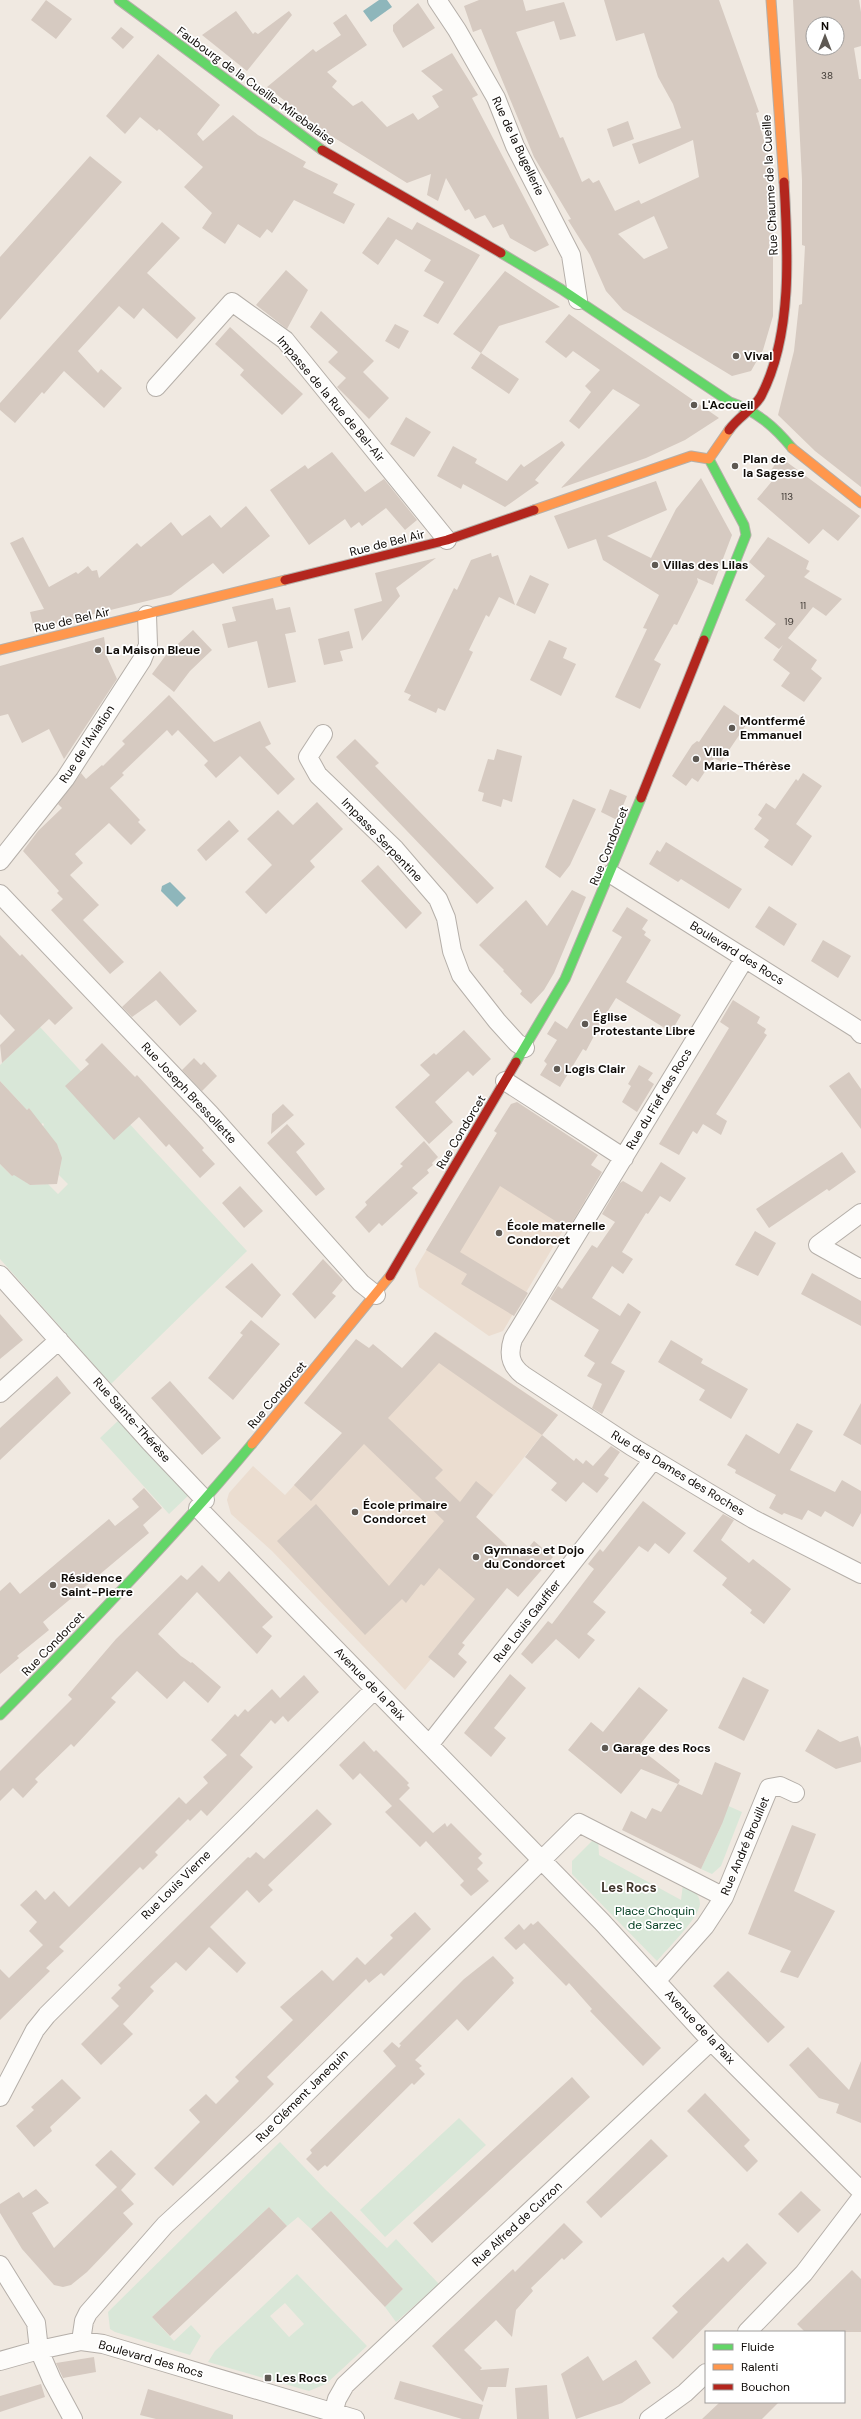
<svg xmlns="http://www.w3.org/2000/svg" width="861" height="2419" font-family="'DM Sans',sans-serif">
  <rect width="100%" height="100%" fill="#f0e9e1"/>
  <path fill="#ebddd0" d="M497,1133L503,1150L586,1201L569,1229L565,1227L503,1331L489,1336L419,1287L415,1269Z
    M436,1332L558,1415L476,1517L514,1552L428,1657L431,1659L405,1690L272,1551L231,1514L227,1500L229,1493L253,1466L285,1495Z"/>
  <path fill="#d9e7d8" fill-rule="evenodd" d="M40,1027L247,1251L111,1384L0,1259V1164L12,1176L14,1174L30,1185L48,1184L58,1194L68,1184L59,1175C64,1150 59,1146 42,1127L44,1125L43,1123L40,1125L29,1112L31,1111L29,1108L27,1110L0,1081V1065Z
    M121,1418L192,1492L169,1514L100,1438Z
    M708,1797L742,1812L721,1866L712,1874L701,1869L722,1824L701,1813Z
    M595,1838H598L599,1855L681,1900L683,1884C691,1889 700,1893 700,1904C699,1918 666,1950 657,1961L572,1874V1861Z
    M459,2118L486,2145L385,2237L360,2210Z
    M280,2142L326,2190L387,2248L396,2239L439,2284L396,2322L385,2307L403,2289L331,2211L311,2229L298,2217L287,2226L269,2207L152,2317L174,2341L191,2325L201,2336L190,2355L115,2332L110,2329L108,2312Z
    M297,2274L367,2346L326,2384L309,2391L208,2362L215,2351ZM285,2303L304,2324L289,2337L270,2316Z"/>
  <path fill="#8eb6bb" d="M379,0H387L392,7L371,22L363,11Z
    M170,882L186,898L177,907L161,891L162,886Z"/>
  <path fill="#d6cac1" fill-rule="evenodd" d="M46,0L72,19L56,39L31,20Z
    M479,0H523L526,11L564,2L576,36L560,40L554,21L516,32L560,138L563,137L582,182L589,178L593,183L599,180L615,211L639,200L641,204L699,177L693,140L639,164L632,144L681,128L673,104L658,77L644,33L616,41L604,0H719L759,112L756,113L769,157L773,216V316L763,350L751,371L732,376L623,310L606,291L590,255L568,220L571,219L534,157L481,29L473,32L464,6ZM654,216L668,248L644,259L618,234Z
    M793,0H859L861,12V46L854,48L859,79H861V487L815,451L778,415L794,351L799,305L802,304L805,246L802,245V180ZM813,24H837V48H813Z
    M418,3L435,28L403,48L393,31V25Z
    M236,11L253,34L255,32L258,34L289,11L292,15L247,71L202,35Z
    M346,14L367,45L327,72L337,81L332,87L353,106L362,101L387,127L413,113L418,120L439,107L432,96L443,90L421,71L452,53L478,95L472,98L549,245L535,252L510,238L503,224L493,228L485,215L475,219L469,209L465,211L446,178L438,201L427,195L431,174L407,183L325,132L267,87L313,49L316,52L341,35L333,23Z
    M121,27L134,37L123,49L111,38Z
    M158,54L220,105L197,134L203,141L233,115L258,135L306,162L303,167L338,184L333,193L355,204L344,224L294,200L272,233L267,229L260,238L238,224L225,244L202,228L212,213L184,187L203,167L159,129L157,131L140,117L125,134L106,116Z
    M628,121L634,139L613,147L607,129Z
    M90,156L122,182L0,320V257Z
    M388,217L412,230L417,222L480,255L438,324L423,316L444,282L424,271L431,260L396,239L378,265L362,253Z
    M162,222L180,238L147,273L196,318L177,339L143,308L134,319L119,306L78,351L98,373L101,369L122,388L104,408L64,371L44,394L42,392L15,423L0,410V403Z
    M286,270L308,290L287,329L256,305Z
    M505,271L560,307L499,326L481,353L453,334Z
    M321,311L374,361L363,372L389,398L369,419L337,387L346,378L328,362L338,352L310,327Z
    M569,314L586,326L719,418L685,440L646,458L561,488L640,405L613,389L579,429L569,421L591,392L585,386L600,370L573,351L566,358L545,342Z
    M395,324L409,331L399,349L385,341Z
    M230,327L303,394L282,415L240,375L244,370L215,344Z
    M481,353L519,379L509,394L471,368Z
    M406,417L431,432L414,457L390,444Z
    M562,441L565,445L535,480L539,483L505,507L463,484L461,489L437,476L453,446L477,459L475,463L507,481L521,464L524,467Z
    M332,452L365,492L384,479L417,520L405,530L386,508L362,526L359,522L351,528L345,519L309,545L270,490L305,465L308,469Z
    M780,457L860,516L838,541L823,529L809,544L757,499L773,480L767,476Z
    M701,478L732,535L713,585L697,578L698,582L677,625L674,624L654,660L661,664L640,709L615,697L647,629L643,628L659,595L603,560L596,539L568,549L554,516L656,481L667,510L607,536L651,558L676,509Z
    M246,506L270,536L223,574L213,563L171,595L34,629L30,612L44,609L10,543L23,537L49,587L76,572L78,574L88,566L92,571L97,570L99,578L137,543L141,547L171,522L182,536L210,515L221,528Z
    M768,537L809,561L806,569L810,571L804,577L842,599L826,616L813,607L788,638L817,660L811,669L822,678L804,702L781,686L790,673L773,660L783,645L779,649L764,638L776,624L745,600L765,576L749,562Z
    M491,553L492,557L498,555L515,605L499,597L489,617L486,615L469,650L473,652L445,711L438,708L436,713L408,700L411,695L404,692L454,588L457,590L471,560Z
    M436,558L396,588L400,596L362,641L354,609L382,601L375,573Z
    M530,575L549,584L535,614L516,605Z
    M273,598L276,610L290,607L296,632L285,634L296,682L268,688L257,641L228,648L222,624L236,621L232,607Z
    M193,630L212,650L190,671L174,692L152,674L166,655Z
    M349,631L353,648L340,651L343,661L324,665L318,639Z
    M104,637L107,657L117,679L64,759L49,729L22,743L8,714L0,716V666Z
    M549,640L567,648L563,658L576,664L561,696L530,680Z
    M169,695L214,742L260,721L271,744L265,747L295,779L278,795L240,756L216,778L204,765L208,761L178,730L172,736L167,730L122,773L124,775L110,788L140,820L138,822L146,830L131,845L109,823L75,854L83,863L70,875L99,905L83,920L124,962L110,974L51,910L63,899L57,893L59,891L23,851L38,831L62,808L58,804L81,773L86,779L102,765L103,766L125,744L122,741Z
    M724,705L748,722L721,762L714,758L698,782L692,778L686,786L672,776L692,745L697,741L699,742Z
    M355,739L379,763L375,766L494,888L477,904L336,757Z
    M497,749L522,756L512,802L503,799L501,807L482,801L484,793L478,791L488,759L494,760Z
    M803,773L822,786L796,824L812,836L792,866L764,847L769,840L754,829L762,818L758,815L766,803L775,809L796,779L798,781Z
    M610,789L627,796L617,820L601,812Z
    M573,799L596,809L570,865L560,878L545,867Z
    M317,802L343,829L310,861L315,867L266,914L245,892L272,865L247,839L278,810L293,825Z
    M229,820L239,831L206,861L197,850Z
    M666,842L742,889L729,909L681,879L678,882L649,864L657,850L660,852Z
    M378,865L422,913L406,929L361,881Z
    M572,890L586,897L554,973L544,990L531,1004L520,994L522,991L503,971L504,970L479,945L526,900L547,926Z
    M769,906L797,924L784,946L755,927Z
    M627,907L648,920L642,929L646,932L644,935L651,940L626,982L681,1015L671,1032L616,998L593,1035L594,1036L586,1051L583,1049L560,1087L540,1075L547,1064L544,1061L557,1040L547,1034L555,1021L567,1029L622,937L612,931Z
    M0,935L20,956L22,954L73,1008L55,1025L49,1019L2,1063L0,1045L15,1030L0,1014Z
    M823,940L851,956L838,978L811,961Z
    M160,971L197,1011L180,1026L156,1000L132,1017L122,1007Z
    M733,1000L760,1017L757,1023L766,1029L764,1033L767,1035L716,1114L727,1121L721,1135L703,1124L697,1134L693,1131L679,1155L659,1144L729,1028L720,1022Z
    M464,1030L491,1059L473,1076L468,1071L435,1102L453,1122L429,1144L395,1107L430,1075L420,1065L434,1053L436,1055Z
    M102,1043L135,1077L137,1075L204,1148L202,1150L215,1164L200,1178L169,1144L166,1147L139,1117L114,1140L65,1086L89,1064L85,1060Z
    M194,1058L201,1065L204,1062L217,1076L202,1091L182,1070Z
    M639,1065L653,1073L648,1080L654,1084L637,1112L622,1102L631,1086L628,1084Z
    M849,1072L861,1089V1129L829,1086Z
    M0,1081L27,1110L29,1108L57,1144L62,1158L57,1184L30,1185L14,1175L12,1176L0,1164Z
    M517,1102L598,1155L591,1165L602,1172L568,1229L500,1186L460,1252L528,1293L514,1316L461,1284L467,1274L426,1250L497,1133L494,1131L504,1115L511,1104Z
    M283,1104L294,1115L271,1134L272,1114Z
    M287,1124L305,1144L296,1152L325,1189L316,1196L267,1143Z
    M424,1141L438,1157L432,1163L433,1165L427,1170L429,1173L412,1188L418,1193L382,1226L379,1223L369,1233L355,1217L367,1205L365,1202L403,1166L400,1164Z
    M842,1152L856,1172L829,1191L827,1189L769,1228L756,1209Z
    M661,1162L686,1178L670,1202L660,1196L648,1214L646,1213L622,1252L633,1259L623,1274L612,1266L592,1298L620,1316L628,1303L641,1312L611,1363L625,1371L602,1414L592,1408L602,1384L587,1376L595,1363L584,1356L599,1330L550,1299L558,1286L562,1289L592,1245L597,1248L615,1222L602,1214L620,1183L623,1181L642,1192Z
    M240,1186L263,1211L244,1228L222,1203Z
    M755,1231L776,1243L758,1276L735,1265Z
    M323,1259L343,1280L332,1293L336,1296L315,1319L292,1294Z
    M252,1263L281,1295L262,1318L225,1287Z
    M812,1273L861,1301V1326L801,1294Z
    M0,1314L23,1340L0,1359Z
    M251,1320L280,1344L233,1400L208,1378L243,1335L240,1333Z
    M435,1332L558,1415L542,1435L439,1363L388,1418L443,1470L435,1478L460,1502L476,1481L493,1495L476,1517L520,1558L534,1541L553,1557L518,1597L507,1588L462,1643L465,1645L458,1654L467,1662L454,1678L428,1657L475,1599L439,1568L424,1586L421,1584L406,1603L402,1599L365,1635L277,1541L316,1504L389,1586L444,1521L364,1444L311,1501L294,1485L342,1433L304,1403L356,1339L369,1348L373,1344L402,1368Z
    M671,1340L703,1359L701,1363L748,1389L731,1419L699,1400L705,1390L658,1362Z
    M57,1376L71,1393L0,1460V1428Z
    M170,1381L221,1438L202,1455L151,1398Z
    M861,1403V1445L843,1435Z
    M797,1423L813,1431L790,1470L835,1492L842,1480L861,1491V1513L853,1527L825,1511L821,1517L808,1510L802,1520L784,1513L782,1515L769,1508L776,1495L735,1473L736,1470L727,1465L746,1434L779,1454Z
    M542,1435L574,1461L576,1458L583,1464L586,1460L593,1466L611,1446L620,1452L604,1475L609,1478L597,1493L583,1482L566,1502L551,1490L557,1483L525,1457Z
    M144,1488L162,1508L143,1525L149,1533L43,1622L49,1630L17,1656L19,1658L0,1674V1591L10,1582L20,1594L109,1519L115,1526L139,1507L132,1499Z
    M643,1501L686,1533L669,1554L655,1543L648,1552L639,1546L593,1602L606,1612L587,1634L595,1640L579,1659L556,1639L532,1664L521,1654L548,1621L552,1624L594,1569L588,1564L600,1549L603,1552Z
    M723,1514L734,1520L721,1540L749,1563L753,1559L791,1589L764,1624L750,1613L752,1610L722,1585L727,1578L693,1551Z
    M202,1565L219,1582L229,1571L273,1617L262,1627L272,1636L257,1654L197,1592L158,1634L181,1656L191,1663L192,1662L221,1687L208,1703L184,1681L167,1699L137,1671L111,1698L116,1702L74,1747L71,1744L35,1779L38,1782L23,1798L13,1788L0,1801V1771L72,1699L68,1695L116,1639L181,1575L187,1580Z
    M510,1674L526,1688L494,1728L506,1738L491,1757L464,1733Z
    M304,1675L319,1692L288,1722L283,1716L275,1724L271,1720L240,1755L253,1767L207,1816L201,1810L190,1821L188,1819L155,1852L158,1855L143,1870L140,1867L59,1947L64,1951L46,1968L50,1971L0,2020V1969L9,1978L43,1945L29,1931L37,1922L20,1905L36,1890L45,1900L54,1891L69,1907L179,1797L186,1804L208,1783L203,1777L227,1755L211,1740L235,1714L238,1717L245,1709L248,1712L272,1689L280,1698Z
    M743,1677L769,1690L744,1741L718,1728Z
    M639,1687L668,1710L638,1747L680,1780L678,1784L702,1795L715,1762L741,1773L722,1824L701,1869L622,1830L631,1811L646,1819L652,1808L661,1812L678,1784L641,1769L621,1794L568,1750L591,1722L603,1732Z
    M818,1729L840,1742L858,1736L861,1748V1762L836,1769L805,1751Z
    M364,1741L374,1752L376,1750L409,1783L407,1785L410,1788L399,1799L433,1833L445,1823L447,1827L451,1823L482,1854L478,1858L483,1863L477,1869L489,1881L476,1892L471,1896L460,1885L464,1881L426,1841L420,1847L385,1812L392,1806L360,1773L353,1780L339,1765Z
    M317,1809L332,1824L268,1885L273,1890L259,1903L247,1890L210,1927L246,1963L237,1973L209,1947L186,1971L176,1962L150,1987L154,1991L123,2024L133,2034L101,2065L81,2044L119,2006L111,1998L121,1988L118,1985L248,1857L250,1858L256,1852L264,1859Z
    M792,1825L816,1834L794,1891L835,1911L798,1978L780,1972L791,1951L748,1934Z
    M415,1912L431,1929L384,1976L381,1973L369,1983L366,1979L267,2077L274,2084L173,2186L154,2168L200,2122L189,2110L206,2094L216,2104L239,2081L235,2077L293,2020L280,2007L322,1970L333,1981L357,1957L365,1965L393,1938L390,1935Z
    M538,1921L661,2048L643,2066L590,2011L592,2009L569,1983L566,1986L524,1943L516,1950L504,1938L519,1924L524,1930L531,1923L533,1925Z
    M493,1956L514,1978L512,1980L514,1983L468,2031L457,2019L415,2060L422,2066L419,2068L425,2074L414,2085L412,2083L327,2167L325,2165L318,2171L306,2159L312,2153L310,2150L396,2066L383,2051L392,2042L399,2048L401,2045L399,2044L464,1979Z
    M728,1971L785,2027L768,2043L713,1986Z
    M808,2047L849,2090L861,2061V2123L836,2113L839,2104L819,2098L789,2065Z
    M572,2077L590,2097L432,2243L413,2223Z
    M62,2079L81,2098L50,2127L52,2131L34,2147L16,2126L34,2110L31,2107Z
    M705,2093L750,2140L744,2146L758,2161L747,2172L687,2111Z
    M651,2139L668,2156L601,2218L586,2202Z
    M111,2150L136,2174L121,2190L134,2204L123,2213L133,2224L87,2272L71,2285L63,2287L54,2285L22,2249L0,2213V2204L19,2192L23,2198L36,2189L49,2203L32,2213L54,2248L117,2187L95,2165Z
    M801,2191L821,2210L798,2233L778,2214Z
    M269,2207L287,2226L170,2336L152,2317Z
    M331,2211L403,2289L385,2307L311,2229Z
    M564,2223L583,2242L564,2260L562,2258L531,2288L533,2291L516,2310L512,2337L496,2320L464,2350L482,2368L480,2370L509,2368L506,2387H488L483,2402L432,2346L513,2269L515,2272Z
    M747,2243L767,2263L673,2359L652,2338L678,2312L672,2306L723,2257L728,2262Z
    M852,2270L861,2279V2332H805L797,2324Z
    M588,2356L603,2381L636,2360L651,2383L622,2403L576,2419L561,2374Z
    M94,2357L96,2372L63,2378L56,2363Z
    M400,2381L483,2405L479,2419H462L394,2399Z
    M41,2384L45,2397L0,2412V2396Z
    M547,2385L549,2419H517L515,2388Z
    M148,2389L233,2415V2419H156L140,2415Z
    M720,2402H779L762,2419H702Z"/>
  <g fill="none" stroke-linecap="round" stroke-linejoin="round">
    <defs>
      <path id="street" d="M437,0L457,30L496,98L515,146L571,255L578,300
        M156,387L232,302L285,340L447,540
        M323,734L308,757L318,775L395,849L438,899L446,918L452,951L461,975L497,1021L517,1043L525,1048
        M0,861L65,779L142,660L148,645L147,615
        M611,874L857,1029L861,1034
        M0,894L210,1114L361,1283L376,1295
        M745,958L513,1339C508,1354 510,1365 523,1375L631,1446L709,1493L753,1519L861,1574
        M505,1081L624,1158
        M861,1213L818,1245L861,1269
        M0,1275L150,1442L205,1500
        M0,1393L59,1340
        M198,1508L602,1922L711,2041L861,2191
        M429,1745L653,1460
        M657,1980L705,1926L724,1897L769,1788L780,1786L795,1793
        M0,2097L35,2030L47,2015L374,1690
        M0,2265L36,2323L39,2350L81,2341L103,2344L355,2419
        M747,2332L804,2273L861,2198
        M81,2341L84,2321L88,2313L165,2225L272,2127L579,1823L724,1897
        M0,2361L39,2350L52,2380L73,2419
        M333,2413L337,2399L345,2385L711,2041
        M649,2419L685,2393L706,2373"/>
      <path id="fast" d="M119,0L322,150
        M501,253L561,289L730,402C756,411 774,426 792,448
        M704,640L746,535L744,525L709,459
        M516,1062L565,979L641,798
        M0,1715C87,1628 173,1539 252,1444"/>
      <path id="slow" d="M771,0L784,182
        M792,448L861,503
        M534,510L691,456L709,459L729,430
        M0,650L285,580
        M252,1444L390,1276"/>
      <path id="jam" d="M322,150L501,253
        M729,430C738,417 754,409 761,396C793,335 788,249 784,182
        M285,580L447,540L534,510
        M641,798L704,640
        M390,1276L516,1062"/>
    </defs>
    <use href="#street" stroke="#b5afa9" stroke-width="20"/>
    <use href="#fast" stroke="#b5afa9" stroke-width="11"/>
    <use href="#slow" stroke="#b5afa9" stroke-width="11"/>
    <use href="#jam" stroke="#b5afa9" stroke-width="11"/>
    <use href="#street" stroke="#fdfcfa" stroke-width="18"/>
    <use href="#fast" stroke="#63d668" stroke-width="9"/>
    <use href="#slow" stroke="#ff974d" stroke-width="9"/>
    <use href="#jam" stroke="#b3261e" stroke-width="9"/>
  </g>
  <g fill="#5e5953" stroke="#fff" stroke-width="1.5">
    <circle cx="736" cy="356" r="4"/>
    <circle cx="694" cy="405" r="4"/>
    <circle cx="735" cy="466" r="4"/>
    <circle cx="655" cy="565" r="4"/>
    <circle cx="98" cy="650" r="4"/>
    <circle cx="732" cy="728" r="4"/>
    <circle cx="696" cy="759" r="4"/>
    <circle cx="585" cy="1024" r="4"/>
    <circle cx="557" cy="1069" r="4"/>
    <circle cx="499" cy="1233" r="4"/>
    <circle cx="355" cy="1512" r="4"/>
    <circle cx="476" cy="1557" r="4"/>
    <circle cx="53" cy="1585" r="4"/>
    <circle cx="605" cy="1748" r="4"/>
    <rect x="264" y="2374" width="8" height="8" rx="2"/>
  </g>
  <g text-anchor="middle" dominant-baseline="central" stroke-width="3.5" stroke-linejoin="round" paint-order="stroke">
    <g font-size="10" fill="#413b36">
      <text x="827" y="75">38</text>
      <text x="787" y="496">113</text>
      <text x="803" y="605">11</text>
      <text x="789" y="621">19</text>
    </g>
    <g font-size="12" fill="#0f0b07" stroke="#fff">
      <text transform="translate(256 86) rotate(36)">Faubourg de la Cueille-Mirebalaise</text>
      <text transform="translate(518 146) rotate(65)">Rue de la Bugellerie</text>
      <text transform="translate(770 185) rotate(-93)">Rue Chaume de la Cueille</text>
      <text transform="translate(331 399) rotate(50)">Impasse de la Rue de Bel-Air</text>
      <text transform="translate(387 543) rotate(-14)">Rue de Bel Air</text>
      <text transform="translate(72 620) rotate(-13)">Rue de Bel Air</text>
      <text transform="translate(87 744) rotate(-57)">Rue de l'Aviation</text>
      <text transform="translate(382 840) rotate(46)">Impasse Serpentine</text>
      <text transform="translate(609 846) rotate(-68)">Rue Condorcet</text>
      <text transform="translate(737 953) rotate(32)">Boulevard des Rocs</text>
      <text transform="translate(189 1093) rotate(47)">Rue Joseph Bressollette</text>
      <text transform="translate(659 1099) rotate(-59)">Rue du Fief des Rocs</text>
      <text transform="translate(461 1132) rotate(-59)">Rue Condorcet</text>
      <text transform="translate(277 1395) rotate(-50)">Rue Condorcet</text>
      <text transform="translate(132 1420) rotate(48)">Rue Sainte-Thérèse</text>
      <text transform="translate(678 1473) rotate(31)">Rue des Dames des Roches</text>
      <text transform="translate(527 1621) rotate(-52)">Rue Louis Gauffier</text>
      <text transform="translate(53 1644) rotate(-46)">Rue Condorcet</text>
      <text transform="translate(370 1684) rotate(46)">Avenue de la Paix</text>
      <text transform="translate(745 1846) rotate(-67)">Rue André Brouillet</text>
      <text transform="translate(176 1885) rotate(-45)">Rue Louis Vierne</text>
      <text transform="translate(700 2027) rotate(47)">Avenue de la Paix</text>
      <text transform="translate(302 2096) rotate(-45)">Rue Clément Janequin</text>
      <text transform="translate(517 2224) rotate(-43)">Rue Alfred de Curzon</text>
      <text transform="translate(151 2359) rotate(16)">Boulevard des Rocs</text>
    </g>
    <g font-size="12" font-weight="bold" fill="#0f0b07" stroke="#fff" text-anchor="start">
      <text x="744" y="356">Vival</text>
      <text x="702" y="405">L'Accueil</text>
      <text x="743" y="459">Plan de<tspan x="743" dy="14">la Sagesse</tspan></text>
      <text x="663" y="565">Villas des Lilas</text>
      <text x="106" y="650">La Maison Bleue</text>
      <text x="740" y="721">Montfermé<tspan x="740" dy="14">Emmanuel</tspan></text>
      <text x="704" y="752">Villa<tspan x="704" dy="14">Marie-Thérèse</tspan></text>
      <text x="593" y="1017">Église<tspan x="593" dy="14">Protestante Libre</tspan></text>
      <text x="565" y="1069">Logis Clair</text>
      <text x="507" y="1226">École maternelle<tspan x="507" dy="14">Condorcet</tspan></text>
      <text x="363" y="1505">École primaire<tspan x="363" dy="14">Condorcet</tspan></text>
      <text x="484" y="1550">Gymnase et Dojo<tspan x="484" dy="14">du Condorcet</tspan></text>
      <text x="61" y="1578">Résidence<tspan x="61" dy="14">Saint-Pierre</tspan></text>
      <text x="613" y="1748">Garage des Rocs</text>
      <text x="276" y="2378">Les Rocs</text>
    </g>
    <g font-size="12" fill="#084226" stroke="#fff">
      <text x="655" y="1911">Place Choquin<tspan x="655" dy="14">de Sarzec</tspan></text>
    </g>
    <g font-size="13" font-weight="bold" fill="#3e3329" stroke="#fff">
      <text x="629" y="1887">Les Rocs</text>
    </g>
  </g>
  <rect x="705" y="2331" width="140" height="72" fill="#ffffff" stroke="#9f9d9c"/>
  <rect x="713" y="2344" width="20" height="6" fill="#63d668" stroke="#9f9d9c"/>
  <text x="741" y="2351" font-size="12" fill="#0f0b07">Fluide</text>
  <rect x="713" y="2364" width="20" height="6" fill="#ff974d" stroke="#9f9d9c"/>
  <text x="741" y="2371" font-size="12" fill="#0f0b07">Ralenti</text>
  <rect x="713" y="2384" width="20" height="6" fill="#b3261e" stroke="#9f9d9c"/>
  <text x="741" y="2391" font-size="12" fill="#0f0b07">Bouchon</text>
  <g transform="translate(825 36)"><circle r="19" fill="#ffffff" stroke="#9f9d9c"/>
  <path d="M0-3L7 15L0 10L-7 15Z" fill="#5e5953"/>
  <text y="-6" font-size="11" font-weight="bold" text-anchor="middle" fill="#0f0b07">N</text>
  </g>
</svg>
